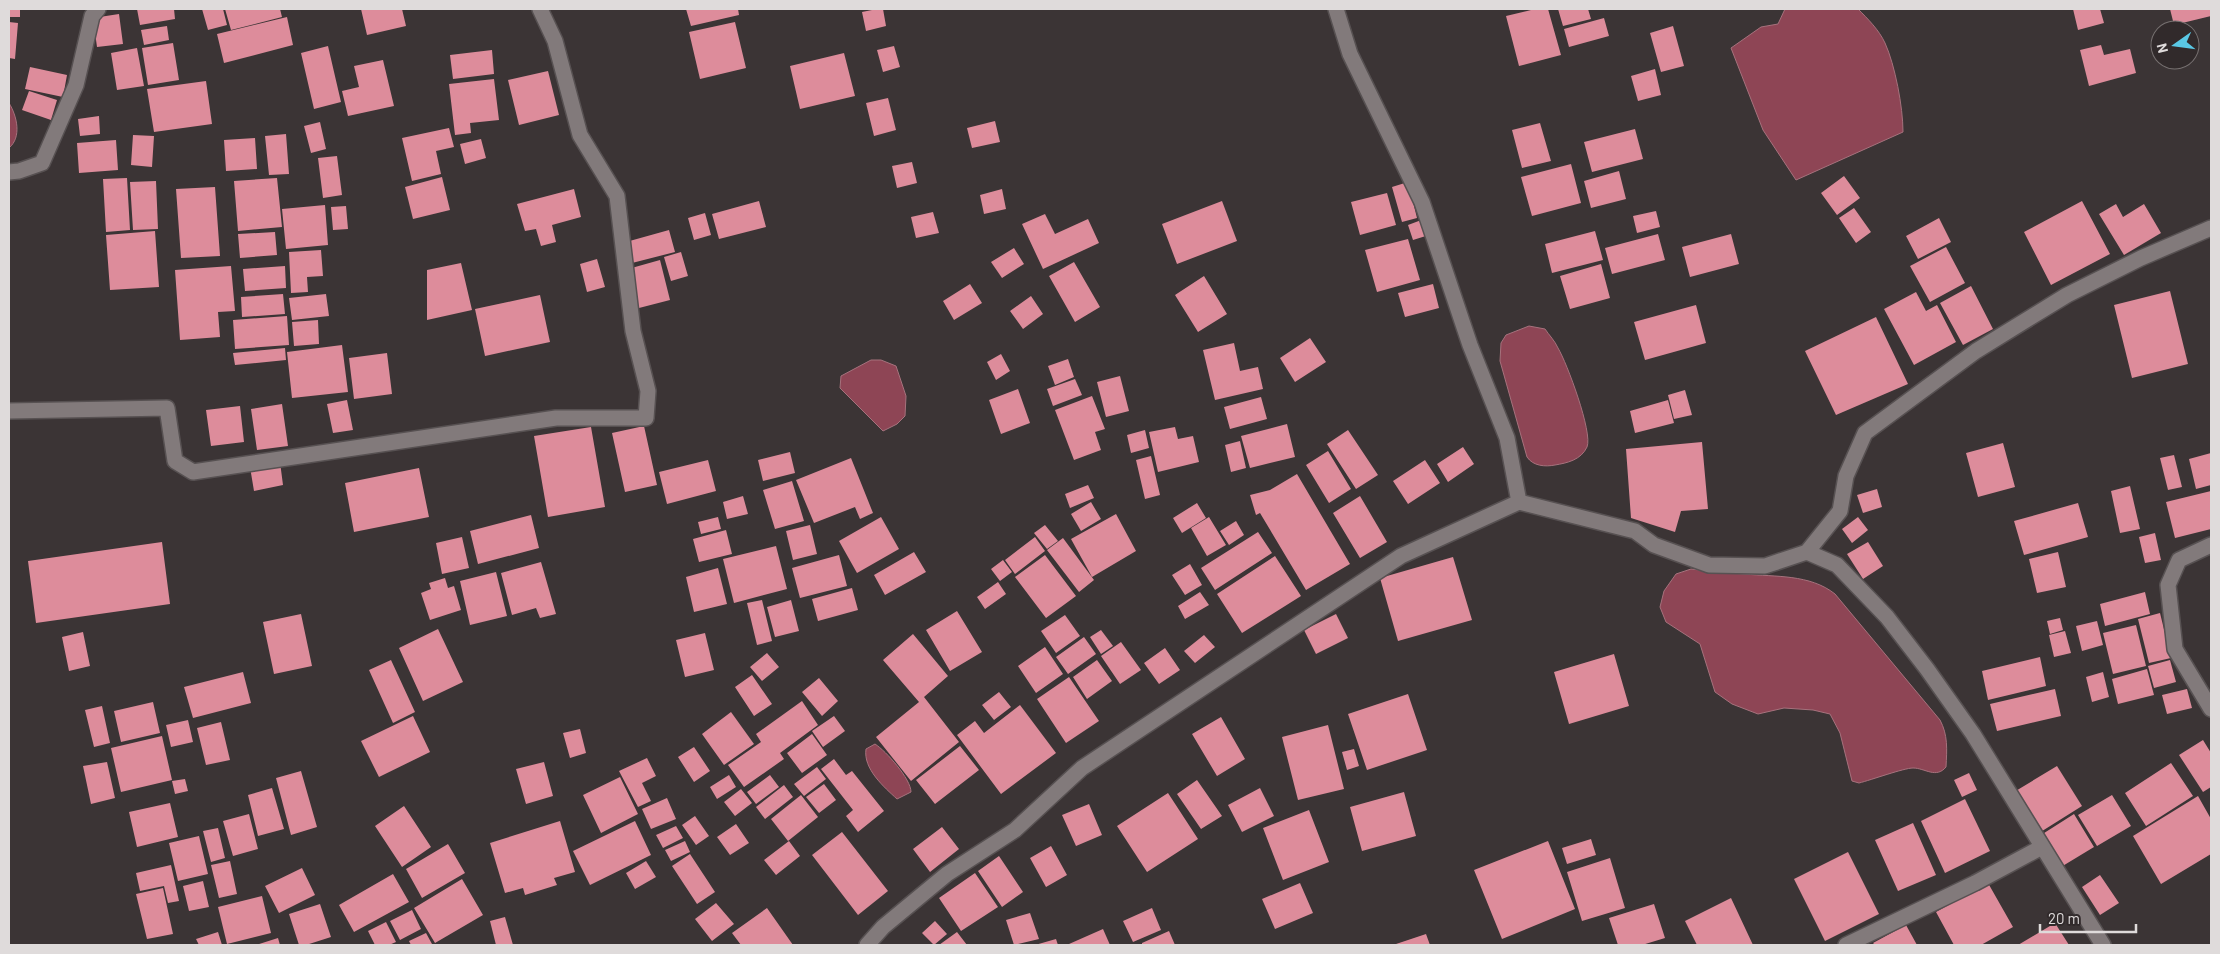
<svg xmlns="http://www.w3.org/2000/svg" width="2220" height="954" font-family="Barlow,sans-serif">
  <rect width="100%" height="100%" fill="#3b3435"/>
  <path fill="#8e4555" stroke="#a6727d" d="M1785,9H1858C1868,19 1879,30 1885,43C1895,65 1903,107 1903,132L1796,180L1763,130L1731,48L1761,27L1778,24Z
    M9,103C17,116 22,137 9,148Z
    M1529,326L1545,329C1549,335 1555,341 1558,348C1567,363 1593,433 1587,447C1581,460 1567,463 1555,465C1545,467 1533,466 1527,457L1500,361L1501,343L1506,335Z
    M871,360H881L896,366L906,396L905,416L897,424L883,431L840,388L841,376Z
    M1691,569C1709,571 1727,573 1745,574C1775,577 1810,574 1835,594L1940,720C1948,735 1947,749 1946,767C1936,779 1925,768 1913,768C1904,768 1871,780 1859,783L1852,781L1840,733L1830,714L1813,710L1784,708L1758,714L1732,704L1715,692L1700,644L1666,622L1660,607L1664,591L1676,574Z
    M875,744C886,751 911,779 911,792L897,799C884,787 863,769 866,749Z"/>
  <path fill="#dd8c9b" d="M9,9H20V17H9Z
    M137,9H174L175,19L140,25Z
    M202,9H223L227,25L208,30Z
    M225,9H280L282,17L231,30Z
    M361,9H402L406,26L367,35Z
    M686,9H738L739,15L691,26Z
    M877,9H883L886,26L866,31L862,12Z
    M1535,9H1548L1561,55L1519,66L1506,16Z
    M1558,9H1588L1591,19L1563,26Z
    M2073,9H2100L2104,23L2078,30Z
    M2170,9H2211V16L2174,25Z
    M119,14L123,44L97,47L93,18Z
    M287,17L293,45L224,63L217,34Z
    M1604,18L1609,36L1569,47L1564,29Z
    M9,22L18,23L15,59L9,58Z
    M735,22L746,68L700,79L689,32Z
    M167,26L169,40L144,45L141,30Z
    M1673,26L1684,66L1661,72L1650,33Z
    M173,43L179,80L148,85L142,48Z
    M2101,45L2104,55L2130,49L2136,73L2089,86L2080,50Z
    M328,46L341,102L314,109L301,53Z
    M894,46L900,67L883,72L877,50Z
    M137,48L144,86L117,90L111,53Z
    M492,50L494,74L453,79L450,55Z
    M844,53L855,96L800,109L790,66Z
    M383,60L394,106L348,116L342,91L359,87L354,66Z
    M30,67L67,75L63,97L25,89Z
    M1655,69L1661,95L1638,101L1631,76Z
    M548,71L559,115L519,125L508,80Z
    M494,79L499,120L470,123L471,133L455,135L449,84Z
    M206,81L212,124L154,132L147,89Z
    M29,91L57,100L51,120L22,110Z
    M888,98L896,130L874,136L866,103Z
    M99,116L100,134L80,136L78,119Z
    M995,121L1000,142L972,148L967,128Z
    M320,122L326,149L311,153L304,126Z
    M1540,123L1551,161L1522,168L1512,130Z
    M449,128L454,147L436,151L441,174L412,181L402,138Z
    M1635,129L1643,159L1592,172L1584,142Z
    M286,134L289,174L269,175L265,136Z
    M133,135L154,136L152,167L131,165Z
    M255,138L257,169L226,171L224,140Z
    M481,139L486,158L465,164L460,144Z
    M116,140L118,170L79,173L77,143Z
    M337,156L342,195L323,198L318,158Z
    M912,162L917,183L897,188L892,166Z
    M1571,164L1581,203L1532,216L1521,177Z
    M1619,171L1626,199L1591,208L1584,181Z
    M1844,176L1860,198L1837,215L1821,193Z
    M442,177L450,210L413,219L405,187Z
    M127,178L130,230L106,232L103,179Z
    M277,178L282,227L238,231L234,181Z
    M156,181L158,229L133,230L130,182Z
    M1408,182L1417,218L1402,222L1392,187Z
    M215,187L220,256L181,258L176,189Z
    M574,189L581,217L552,225L556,242L541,246L536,229L525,231L517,204Z
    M1002,189L1006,209L984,214L980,195Z
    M1387,193L1396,225L1360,235L1351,202Z
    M759,201L766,227L719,239L712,214Z
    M1222,201L1237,241L1177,264L1162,224Z
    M2082,201L2110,254L2051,285L2024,232Z
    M2116,204L2123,217L2144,204L2161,233L2124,255L2099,214Z
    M325,205L328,245L286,249L282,209Z
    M346,206L348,229L333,230L331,207Z
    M1854,208L1871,232L1856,243L1839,218Z
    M1656,211L1660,227L1637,233L1633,216Z
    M933,212L939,233L916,238L911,217Z
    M705,213L711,235L694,240L688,218Z
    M1045,214L1055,234L1088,219L1099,243L1043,269L1022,224Z
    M1939,218L1951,242L1918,259L1906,236Z
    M1424,219L1429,235L1413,240L1408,225Z
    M669,230L675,252L632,263L626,242Z
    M155,231L159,287L110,290L106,235Z
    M1595,231L1603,260L1552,273L1545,244Z
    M275,232L277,255L240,258L238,234Z
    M1658,234L1665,260L1612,274L1605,248Z
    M1731,234L1739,264L1690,277L1682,247Z
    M1408,239L1420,280L1377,292L1365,250Z
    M1946,247L1965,283L1930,302L1910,266Z
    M1014,248L1024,264L1002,278L991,262Z
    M321,250L323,276L307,277L308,292L291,293L289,252Z
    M681,252L688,276L671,281L664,257Z
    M597,259L605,287L587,292L580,264Z
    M660,260L670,300L639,308L628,269Z
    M1074,262L1100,307L1075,322L1049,276Z
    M461,263L472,310L427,320V270Z
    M1601,264L1610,298L1570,309L1560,276Z
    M231,266L235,311L218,312L220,337L180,340L175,270Z
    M285,266L286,288L245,291L243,269Z
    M1204,276L1227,314L1198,332L1175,295Z
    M970,284L982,303L954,320L943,301Z
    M1433,284L1439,308L1405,317L1398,293Z
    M1971,286L1993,329L1963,345L1940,303Z
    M2170,291L2188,364L2132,378L2114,305Z
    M1916,292L1926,311L1937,305L1956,342L1914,365L1884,309Z
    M283,294L285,314L242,317L241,297Z
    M326,294L329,316L292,320L289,298Z
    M540,295L550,342L485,356L475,309Z
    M1031,296L1043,314L1023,329L1010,311Z
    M1696,305L1706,343L1645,360L1634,322Z
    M287,316L289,345L235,349L233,320Z
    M1876,317L1908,384L1836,415L1805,351Z
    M318,320L319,344L294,346L292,322Z
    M1310,338L1326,362L1295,382L1280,358Z
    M1234,343L1240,371L1258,367L1263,389L1215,400L1203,350Z
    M342,345L348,392L292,398L287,352Z
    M285,348L286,360L235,365L233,353Z
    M387,353L392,394L354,399L349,358Z
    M1001,354L1010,371L996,380L987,362Z
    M1068,359L1074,377L1055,385L1048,366Z
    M1120,376L1129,411L1106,417L1097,382Z
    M1075,379L1082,395L1053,406L1047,389Z
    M1018,389L1030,423L1001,434L989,400Z
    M1685,390L1692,415L1674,419L1668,395Z
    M1092,396L1105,429L1095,432L1101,450L1074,460L1055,410Z
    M1261,397L1267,419L1230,429L1224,407Z
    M347,400L353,430L333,433L327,404Z
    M1668,400L1674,423L1635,433L1630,411Z
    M282,404L288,446L257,450L251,409Z
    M240,406L244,442L211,446L206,410Z
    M1287,424L1295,457L1250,468L1241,436Z
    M644,426L657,485L625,492L612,433Z
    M591,427L605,507L548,517L534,436Z
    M1175,427L1178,439L1193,436L1199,462L1158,472L1149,432Z
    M1145,430L1149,448L1131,453L1127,435Z
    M1348,430L1378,475L1356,489L1327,444Z
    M1240,441L1246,468L1231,472L1225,445Z
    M1702,442L1708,509L1681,511L1675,532L1631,518L1626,449Z
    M2003,443L2015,487L1978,497L1966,453Z
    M1463,447L1474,464L1448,482L1437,464Z
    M1328,451L1351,489L1329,503L1306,465Z
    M790,452L795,473L763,481L758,460Z
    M2211,453V485L2196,489L2189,459Z
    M2174,455L2182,487L2168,490L2160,458Z
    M1151,456L1160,495L1145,499L1136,460Z
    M851,458L873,513L860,519L855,507L814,523L796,480Z
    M708,460L716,491L667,504L659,472Z
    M1425,460L1440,483L1408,504L1393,481Z
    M280,462L283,485L254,491L250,467Z
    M419,468L429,517L354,532L345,483Z
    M1297,474L1350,564L1306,590L1260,513L1256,515L1250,495L1270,490Z
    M792,481L804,521L775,529L763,490Z
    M1088,485L1094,498L1070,508L1065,494Z
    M2130,486L2140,529L2120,533L2111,491Z
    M1877,489L1882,507L1863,513L1857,495Z
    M2211,491V529L2175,538L2166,502Z
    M743,496L748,514L727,519L723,502Z
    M1360,496L1387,542L1360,558L1333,513Z
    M1091,502L1101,519L1081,531L1071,514Z
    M1197,503L1206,518L1182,533L1173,518Z
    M2078,503L2088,537L2024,555L2014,521Z
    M1116,514L1136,551L1092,577L1071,539Z
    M531,515L539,548L478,564L470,531Z
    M718,517L721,529L701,534L698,522Z
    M881,517L899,549L857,573L839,541Z
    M1209,517L1226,545L1207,556L1191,528Z
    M1858,517L1868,530L1852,543L1842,529Z
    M1236,521L1244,535L1229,545L1220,531Z
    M810,525L817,554L793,560L786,531Z
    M1045,525L1058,541L1047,549L1034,533Z
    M726,530L732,554L699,562L693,539Z
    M1258,532L1272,553L1215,590L1201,568Z
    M2155,533L2161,560L2145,563L2139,537Z
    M462,537L469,568L442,574L436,543Z
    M1035,537L1045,551L1015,574L1005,560Z
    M1063,538L1094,580L1079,592L1047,550Z
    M162,542L170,604L36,623L28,561Z
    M1868,542L1883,566L1863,579L1847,554Z
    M776,546L787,589L734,603L723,559Z
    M914,552L926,572L885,595L874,575Z
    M2058,552L2066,587L2037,593L2029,559Z
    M839,555L847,586L800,598L792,568Z
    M1045,555L1076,596L1046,618L1015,577Z
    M1275,556L1301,596L1242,633L1217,594Z
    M1453,557L1472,620L1398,641L1380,578Z
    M1003,560L1012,572L1000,581L991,569Z
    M541,562L556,614L540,618L536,608L512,615L501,573Z
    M1190,564L1202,585L1185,595L1172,575Z
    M718,568L727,604L694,612L686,577Z
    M496,572L507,616L470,625L460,581Z
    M445,578L448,588L454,586L461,610L430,620L421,593L431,589L429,583Z
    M998,582L1006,594L985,609L977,597Z
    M852,588L858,610L818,621L812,599Z
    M1200,592L1209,605L1185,619L1178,606Z
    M2145,592L2150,614L2105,626L2100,604Z
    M762,600L772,641L757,645L747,603Z
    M791,600L799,631L775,637L767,607Z
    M957,611L982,652L950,671L926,630Z
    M2160,613L2171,658L2149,663L2138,619Z
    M301,614L312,666L274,674L263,622Z
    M1336,614L1348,638L1316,654L1304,630Z
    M1065,615L1080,636L1056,653L1041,631Z
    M2060,618L2063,630L2050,634L2047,621Z
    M2097,621L2103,645L2082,651L2076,626Z
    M2136,625L2146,666L2113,674L2103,633Z
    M438,629L463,682L423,701L399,648Z
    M1101,630L1113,646L1101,654L1090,637Z
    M2065,631L2071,653L2054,657L2049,635Z
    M83,632L90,666L69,671L62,637Z
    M705,633L714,670L685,677L676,640Z
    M913,634L948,676L924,697L959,742L911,781L876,737L919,702L883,660Z
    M1204,635L1215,647L1195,663L1184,651Z
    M1084,637L1096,654L1068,674L1056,657Z
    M1121,642L1141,670L1120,684L1101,656Z
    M1045,647L1063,674L1036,693L1018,666Z
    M1165,648L1180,670L1159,684L1144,663Z
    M767,653L779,667L762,681L750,667Z
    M1614,654L1629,706L1569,724L1554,672Z
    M2040,657L2046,686L1988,700L1982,671Z
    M391,660L415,712L393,723L369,670Z
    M1097,660L1112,681L1087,699L1073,677Z
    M2170,660L2176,682L2154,688L2148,666Z
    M2147,669L2154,695L2118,704L2112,679Z
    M243,672L251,703L193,718L184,687Z
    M2103,672L2109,697L2092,702L2086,677Z
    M752,675L772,704L754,716L735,687Z
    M1069,677L1099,721L1066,743L1037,699Z
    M819,678L838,701L822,716L802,692Z
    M2055,689L2061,716L1997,731L1990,704Z
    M2187,689L2192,708L2167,714L2162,695Z
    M999,692L1011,707L994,720L982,705Z
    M1408,694L1427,750L1367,770L1348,714Z
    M802,701L818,725L780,753L784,759L744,787L728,765L761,742L756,734Z
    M153,702L160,733L121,742L114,711Z
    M1020,705L1056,753L1001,794L957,735L975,721L984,733Z
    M102,706L110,743L94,747L85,710Z
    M731,712L754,744L724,765L702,734Z
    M413,716L430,752L379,777L361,741Z
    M834,716L845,731L823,747L812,731Z
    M1221,717L1245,759L1217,776L1192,734Z
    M188,720L193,742L171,747L166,725Z
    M221,722L230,760L206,765L197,728Z
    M1328,725L1344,789L1298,800L1282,737Z
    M580,729L586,753L570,758L563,733Z
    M812,734L827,755L802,773L787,753Z
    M162,736L172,780L121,792L111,748Z
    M2203,740L2211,753V787L2203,792L2179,755Z
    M960,746L979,770L935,804L916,780Z
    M694,747L710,771L694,782L678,757Z
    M1354,749L1359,766L1347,770L1342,752Z
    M647,758L656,776L642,783L651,801L638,807L619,771Z
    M834,759L846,775L852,771L884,811L858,832L846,816L853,810L821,769Z
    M107,762L115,798L91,804L83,766Z
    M544,762L553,796L526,804L516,769Z
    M2171,763L2193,796L2146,826L2125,793Z
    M2057,766L2082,806L2039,833L2014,792Z
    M817,767L826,779L804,796L794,784Z
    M301,771L317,827L291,835L276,778Z
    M1969,773L1977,790L1962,797L1954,780Z
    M729,775L736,787L717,799L710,787Z
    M770,775L779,787L756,804L747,792Z
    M620,777L638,814L601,833L583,795Z
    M185,779L188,791L175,794L172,781Z
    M1197,780L1222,816L1201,829L1177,794Z
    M824,784L836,800L819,813L806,797Z
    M784,785L793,797L765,819L756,807Z
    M272,788L284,829L258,836L248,795Z
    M1260,788L1274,816L1242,832L1228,805Z
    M741,789L752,803L735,816L724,802Z
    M1404,792L1416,836L1362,851L1350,807Z
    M1168,793L1198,839L1147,872L1117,826Z
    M801,795L818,817L788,841L771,819Z
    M2112,795L2131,826L2097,846L2078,815Z
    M2198,796L2211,819V854L2161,884L2133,836Z
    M667,798L676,819L651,829L642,809Z
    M1965,799L1990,851L1945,873L1921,821Z
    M170,803L178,837L137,847L129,812Z
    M1089,804L1102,835L1076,846L1062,815Z
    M404,806L431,847L402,867L375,826Z
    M1309,810L1329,862L1283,880L1263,828Z
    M249,814L258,849L233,856L223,821Z
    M2074,814L2094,847L2061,867L2041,835Z
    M695,816L709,836L696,845L682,825Z
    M560,821L575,872L554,878L557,885L525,895L523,888L505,893L490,843Z
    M635,821L651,855L590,885L573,851Z
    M1913,823L1936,875L1898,891L1875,840Z
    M736,824L749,843L730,855L717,837Z
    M676,826L683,838L663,848L656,835Z
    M942,827L959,849L930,872L913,849Z
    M218,828L225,858L211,862L203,831Z
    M842,832L888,891L858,915L812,855Z
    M199,836L208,874L178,881L169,843Z
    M1591,839L1596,855L1567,864L1562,848Z
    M685,841L690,852L671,861L665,850Z
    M789,841L800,856L776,875L764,860Z
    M1548,841L1575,909L1502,939L1474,870Z
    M448,844L465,873L422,898L406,869Z
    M1051,846L1067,875L1046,887L1030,858Z
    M1848,852L1879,914L1825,941L1794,879Z
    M690,854L715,892L697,904L672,866Z
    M999,856L1023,892L1002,907L978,871Z
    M1610,858L1625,908L1582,921L1567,872Z
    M230,861L237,894L219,898L211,865Z
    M646,861L656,877L635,889L626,873Z
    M171,865L179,901L168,903L164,886L140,891L136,873Z
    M302,868L315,895L279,913L265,886Z
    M975,873L998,907L961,931L939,898Z
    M393,874L409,902L354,932L339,905Z
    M2100,875L2119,903L2100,915L2082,887Z
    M462,879L483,915L435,943L414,908Z
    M203,881L209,907L189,911L183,886Z
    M1300,883L1313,913L1275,929L1262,899Z
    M1988,883L2013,927L1981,945H1954L1936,912Z
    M163,888L173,934L147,939L136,894Z
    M262,896L271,933L227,944L218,907Z
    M1731,898L1753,945H1697L1685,921Z
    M716,903L734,924L712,941L695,919Z
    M320,904L331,937L306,945H299L289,914Z
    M1654,904L1665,938L1642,945H1618L1609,918Z
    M767,908L793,945H741L732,933Z
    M1152,908L1161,930L1133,942L1123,921Z
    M412,910L421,929L400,940L390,921Z
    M1030,913L1039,939L1014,945L1006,920Z
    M505,917L513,945H496L490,921Z
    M935,921L947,934L934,945L922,933Z
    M386,922L396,942L389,945H375L368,931Z
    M2055,923L2069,945H2018Z
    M1906,925L1917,945H1875L1873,943Z
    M1103,929L1110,945H1070L1069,944Z
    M1169,931L1175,945H1142V943Z
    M218,932L222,945H199L196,939Z
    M957,932L967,945H939Z
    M426,933L432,944L411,945L409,941Z
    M1426,934L1430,945H1393Z
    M278,938L280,945H256Z
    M1056,939L1058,945H1035Z"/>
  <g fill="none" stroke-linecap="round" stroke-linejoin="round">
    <defs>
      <path id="minor" d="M1336,9L1350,54L1422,202L1470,345L1507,438L1519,502
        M9,172L19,171L42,163L76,85L92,16L98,9
        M9,411L167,408L175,461L193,472L556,418H646L648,391L633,331L617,196L580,135L555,41L540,9
        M2211,545L2179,560L2168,585L2175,649L2211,709
        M1807,552L1837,565L1887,617L1927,669L1973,734L2103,945
        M867,945L883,927L947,874L1015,830L1082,768L1401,556L1519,502L1635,531L1654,545L1709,565L1765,566L1807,552L1840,511L1846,476L1865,433L1976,351L2067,295L2141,258L2211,228
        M1846,945L1975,883L2042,847"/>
    </defs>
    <use href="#minor" stroke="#575152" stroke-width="18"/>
    <use href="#minor" stroke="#827a7b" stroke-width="15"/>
  </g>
  <rect width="2220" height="954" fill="none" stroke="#dfdbdb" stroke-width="20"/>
  <g transform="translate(2175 45) rotate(256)"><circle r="24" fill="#312a2b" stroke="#777171"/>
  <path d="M0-4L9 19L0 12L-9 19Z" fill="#5ac8e5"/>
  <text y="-8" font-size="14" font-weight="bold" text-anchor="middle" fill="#dfdbdb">N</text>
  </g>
  <path d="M2040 924v8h96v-8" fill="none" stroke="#dfdbdb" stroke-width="2.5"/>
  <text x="2048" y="924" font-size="15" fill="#dfdbdb" stroke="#312a2b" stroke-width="4" paint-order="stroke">20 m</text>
</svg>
